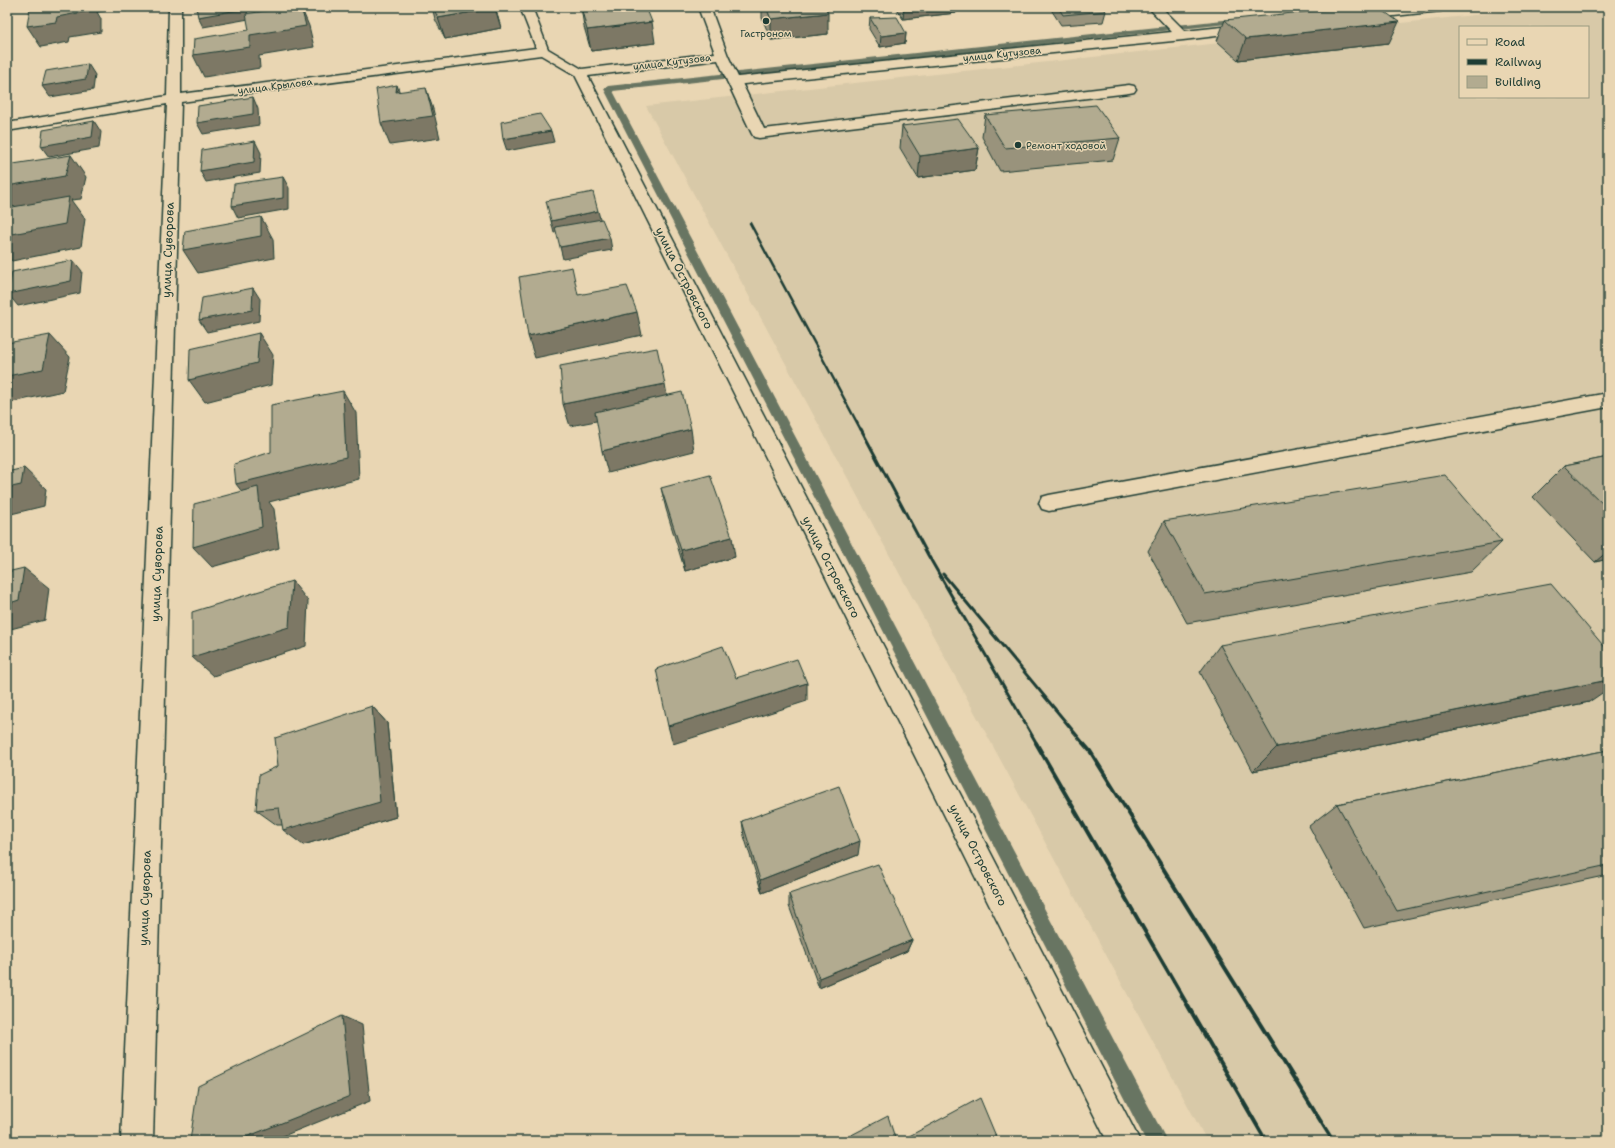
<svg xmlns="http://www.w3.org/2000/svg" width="1615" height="1148" font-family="'Shantell Sans',sans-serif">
  <rect width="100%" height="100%" fill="#e9d6b3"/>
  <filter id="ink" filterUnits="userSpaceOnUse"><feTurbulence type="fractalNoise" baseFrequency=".025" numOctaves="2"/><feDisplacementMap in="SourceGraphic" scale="8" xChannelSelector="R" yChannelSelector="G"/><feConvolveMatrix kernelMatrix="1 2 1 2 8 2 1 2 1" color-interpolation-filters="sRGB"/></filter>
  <g filter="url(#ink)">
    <path fill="#d8c9a8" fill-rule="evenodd" d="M1548,7H1608V1141H1207L646,106ZM1460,27H1588V97H1460Z"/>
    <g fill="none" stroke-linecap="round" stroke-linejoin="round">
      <path fill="#687562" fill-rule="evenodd" d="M1242,18L1246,20L1245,22L613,91L1167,1141H1146L604,89L608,86Z"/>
      <defs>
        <path id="lane" d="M734,77L739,78L741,81L764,129L1129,85L1134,86L1136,89L1134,92L1129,93L759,138L754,137L752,134L727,81L729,78Z
          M1608,393V407L1049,511L1042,509L1039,503L1042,497L1049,495Z"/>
        <path id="street" d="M169,7H181V94L536,48L520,7H532L548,49L582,69L715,53L698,7H710L728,56L738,77L1172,32L1148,7H1161L1185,31L1250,24L1254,25L1256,28L1254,31L1250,32L1183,40L734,85L729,84L727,81L718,60L588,76L1140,1141H1107L575,75L541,55L181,102L153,1141H121L167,104L7,131V123L167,96Z
          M1408,7H1447L1445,9L1441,11L1356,20L1352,19L1350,16L1352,13L1356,12Z"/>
      </defs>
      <use href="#lane" stroke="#1f3d34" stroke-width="3"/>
      <use href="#street" stroke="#1f3d34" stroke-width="3"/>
      <use href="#lane" fill="#e9d6b3" fill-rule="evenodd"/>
      <use href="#street" fill="#e9d6b3" fill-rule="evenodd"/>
      <path stroke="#1f3d34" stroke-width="2.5" d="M750,223L861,430"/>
      <path stroke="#1f3d34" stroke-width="3" d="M861,429L928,555L1037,744
        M943,574L1084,744"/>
      <path stroke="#1f3d34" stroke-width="4" d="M1036,743L1266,1141
        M1083,743L1090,751L1333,1141"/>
    </g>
    <path fill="#99937c" stroke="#1f3d34" d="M432,7H495L501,28L445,39L435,19Z
      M581,7L655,43L591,51L584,27Z
      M762,7H844V8L826,10L828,34L771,40L762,18Z
      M895,7H956V13L903,19Z
      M1050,7H1102L1106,11L1103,22L1061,25L1050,8Z
      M870,18L906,33L905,43L880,47L869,29Z
      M1225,20L1389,43L1238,60L1217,41Z
      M985,115L1120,138L1113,160L1000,171L982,137Z
      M902,126L979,148L975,170L918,178L900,148Z
      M1608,457V559L1595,562L1533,497L1564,466Z
      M661,488L735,557L685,571L666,509Z
      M1164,521L1502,542L1471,572L1187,623L1148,551Z
      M1220,645L1589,702L1253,771L1200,672Z
      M372,706L387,723L396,817L303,845L283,825H277L256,810L278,766Z
      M1608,750V875L1364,928L1309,826L1337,804Z
      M742,821L858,855L762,893L744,836Z
      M789,894L912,940L907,951L819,988L789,906Z"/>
    <path fill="#7d7865" stroke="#1f3d34" d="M52,7H105L104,11L97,12L101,19V32L70,37L69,42L41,47L27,26Z
      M243,7H246L249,19L203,27L198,17Z
      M301,7L309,26L314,47L259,56L260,68L204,77L193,55L250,35Z
      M769,7H844V8L769,15Z
      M904,7H956V13L903,19Z
      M495,8L501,28L445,39L438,18Z
      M828,13V34L771,40V19Z
      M652,22L655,43L591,51L587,30Z
      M1399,22L1389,43L1238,60L1246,39Z
      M906,33L905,43L880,47L881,36Z
      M88,64L95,75L93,90L50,97L42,86Z
      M397,85L405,107L396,92Z
      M426,88L433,109L440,138L390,145L381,123Z
      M253,97L258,109L259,125L203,134L197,123Z
      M94,121L101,132L99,148L49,157L41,146Z
      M551,131L554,142L507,151L503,139Z
      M255,141L261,153L260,173L206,182L200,171Z
      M979,148L975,170L918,178L920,156Z
      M71,155L86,177L81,199L71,200L85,219L81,247L12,261L7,254V235L15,210L7,199V186Z
      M283,177L289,188V209L238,218L232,206Z
      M598,211L601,222L554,233L551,221Z
      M261,217L273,239L274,258L198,273L183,250Z
      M610,238L612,250L563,259L560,247Z
      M73,260L82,271L80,293L18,306L8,294Z
      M253,288L260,299L259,321L207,332L199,320Z
      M637,312L642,335L535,358L528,336Z
      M259,333L273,355L271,385L205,402L189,380Z
      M50,335L70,357L63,391L8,403L7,408V376Z
      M665,384L669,407L570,426L563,404Z
      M343,391L356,413L359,479L269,502L274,509L279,548L212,567L193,547L253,506L236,484Z
      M691,429L694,451L608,473L602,451Z
      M24,468L46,489L44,506L7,515V488Z
      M732,537L735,557L685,571L681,550Z
      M1608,551V559L1595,562Z
      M24,568L49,588L45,620L7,630V604Z
      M292,581L308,601L306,646L213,676L192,657Z
      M1608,680V689L1589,702L1253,771L1277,747Z
      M807,683V701L673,744L668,726Z
      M372,706L387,723L396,817L303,845L283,830Z
      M860,841L858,855L762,893L760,880Z
      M912,940L907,951L819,988V978Z
      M342,1016L362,1025L370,1101L271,1141H236Z"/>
    <path fill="#b2ab90" stroke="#1f3d34" d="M39,7H89V11L57,17L56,22L27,26L30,8Z
      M196,7H243L244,9L198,17Z
      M289,7H301L306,26L250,35V47L193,55L194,39L249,30L246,14Z
      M433,7H495V8L438,18Z
      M581,7H646L652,22L587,30Z
      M766,7H825L828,13L771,19Z
      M1058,7H1102L1106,11L1063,15Z
      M1351,7H1378L1399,22L1246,39L1225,20Z
      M897,17L906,33L881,36L870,18Z
      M88,64L86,79L42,86L46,71Z
      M397,85L396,92L426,88L433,116L381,123L376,89Z
      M253,97V114L197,123L198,106Z
      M1096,105L1120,138L1005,148L985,115Z
      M540,114L551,131L503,139L501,122Z
      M958,119L979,148L920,156L902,126Z
      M94,121L92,137L41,146L43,130Z
      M255,141L254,162L200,171L202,150Z
      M71,155L65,176L7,186V165Z
      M283,177V198L232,206L234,184Z
      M593,192L598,211L551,221L546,201Z
      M69,197L65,224L7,235V208Z
      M261,217V236L183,250L185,231Z
      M602,219L610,238L560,247L555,227Z
      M73,260L71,281L8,294L12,272Z
      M572,267L578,295L627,286L637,312L528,336L519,277Z
      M253,288L252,310L199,320L202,298Z
      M259,333L257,363L189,380L190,349Z
      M50,335L43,369L7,376V343Z
      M657,348L665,384L563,404L560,366Z
      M343,391L346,457L236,484L234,464L271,452V405Z
      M682,392L691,429L602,451L595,412Z
      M1608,457V509L1564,466Z
      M24,468L21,485L7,488V472Z
      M710,475L732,537L681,550L661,488Z
      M1445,475L1502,542L1205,594L1164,521Z
      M258,487L262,527L193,547L194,504Z
      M24,568L19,600L7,604V572Z
      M292,581L289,627L192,657V612Z
      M1551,584L1608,651V680L1277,747L1220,645Z
      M723,646L736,678L797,659L807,683L668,726L656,669Z
      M372,706L380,802L283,830L279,808L256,810L259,775L278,766L275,738Z
      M1608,750V865L1397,911L1337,804Z
      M839,786L860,841L760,880L742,821Z
      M878,864L912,940L819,978L789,894Z
      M342,1016L350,1096L236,1141H190L198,1086Z
      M980,1098L998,1141H900Z
      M888,1116L896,1141H840Z"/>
  </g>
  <g fill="#1f3d34" stroke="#e9d6b3" stroke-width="1.5">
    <circle cx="766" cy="21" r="4"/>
    <circle cx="1018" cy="145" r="4"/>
  </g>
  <g text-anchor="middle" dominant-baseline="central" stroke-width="3" stroke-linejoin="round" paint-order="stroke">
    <g font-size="10" fill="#1f3d34" stroke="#e9d6b3">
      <text x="766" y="33">Гастроном</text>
      <text x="1026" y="145" text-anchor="start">Ремонт ходовой</text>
    </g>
    <g font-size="10" fill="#1f3d34" stroke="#e9d6b3">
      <text transform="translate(1002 54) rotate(-6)">улица Кутузова</text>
      <text transform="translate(672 62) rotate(-7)">улица Кутузова</text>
      <text transform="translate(275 86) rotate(-7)">улица Крылова</text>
    </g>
    <g font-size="12" fill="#1f3d34" stroke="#e9d6b3">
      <text transform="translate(168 250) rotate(-88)">улица Суворова</text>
      <text transform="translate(684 278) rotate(63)">улица Островского</text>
      <text transform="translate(831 567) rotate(63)">улица Островского</text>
      <text transform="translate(157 574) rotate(-88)">улица Суворова</text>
      <text transform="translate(978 855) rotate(63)">улица Островского</text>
      <text transform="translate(145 898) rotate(-88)">улица Суворова</text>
    </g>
  </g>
  <rect width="1615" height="1148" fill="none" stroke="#e9d6b3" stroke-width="24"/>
  <rect x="12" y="12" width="1591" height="1124" fill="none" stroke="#1f3d34" stroke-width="1.5" filter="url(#ink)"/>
  <rect x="1459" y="26" width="130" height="72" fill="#e9d6b3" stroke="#989980"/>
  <rect x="1467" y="39" width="20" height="6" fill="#e9d6b3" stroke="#989980"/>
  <text x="1495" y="46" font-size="12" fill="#1f3d34">Road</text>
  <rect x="1467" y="59" width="20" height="6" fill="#1f3d34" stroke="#989980"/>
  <text x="1495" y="66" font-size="12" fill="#1f3d34">Railway</text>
  <rect x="1467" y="76" width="20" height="12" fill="#b2ab90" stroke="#989980"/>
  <text x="1495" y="86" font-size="12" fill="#1f3d34">Building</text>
</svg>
